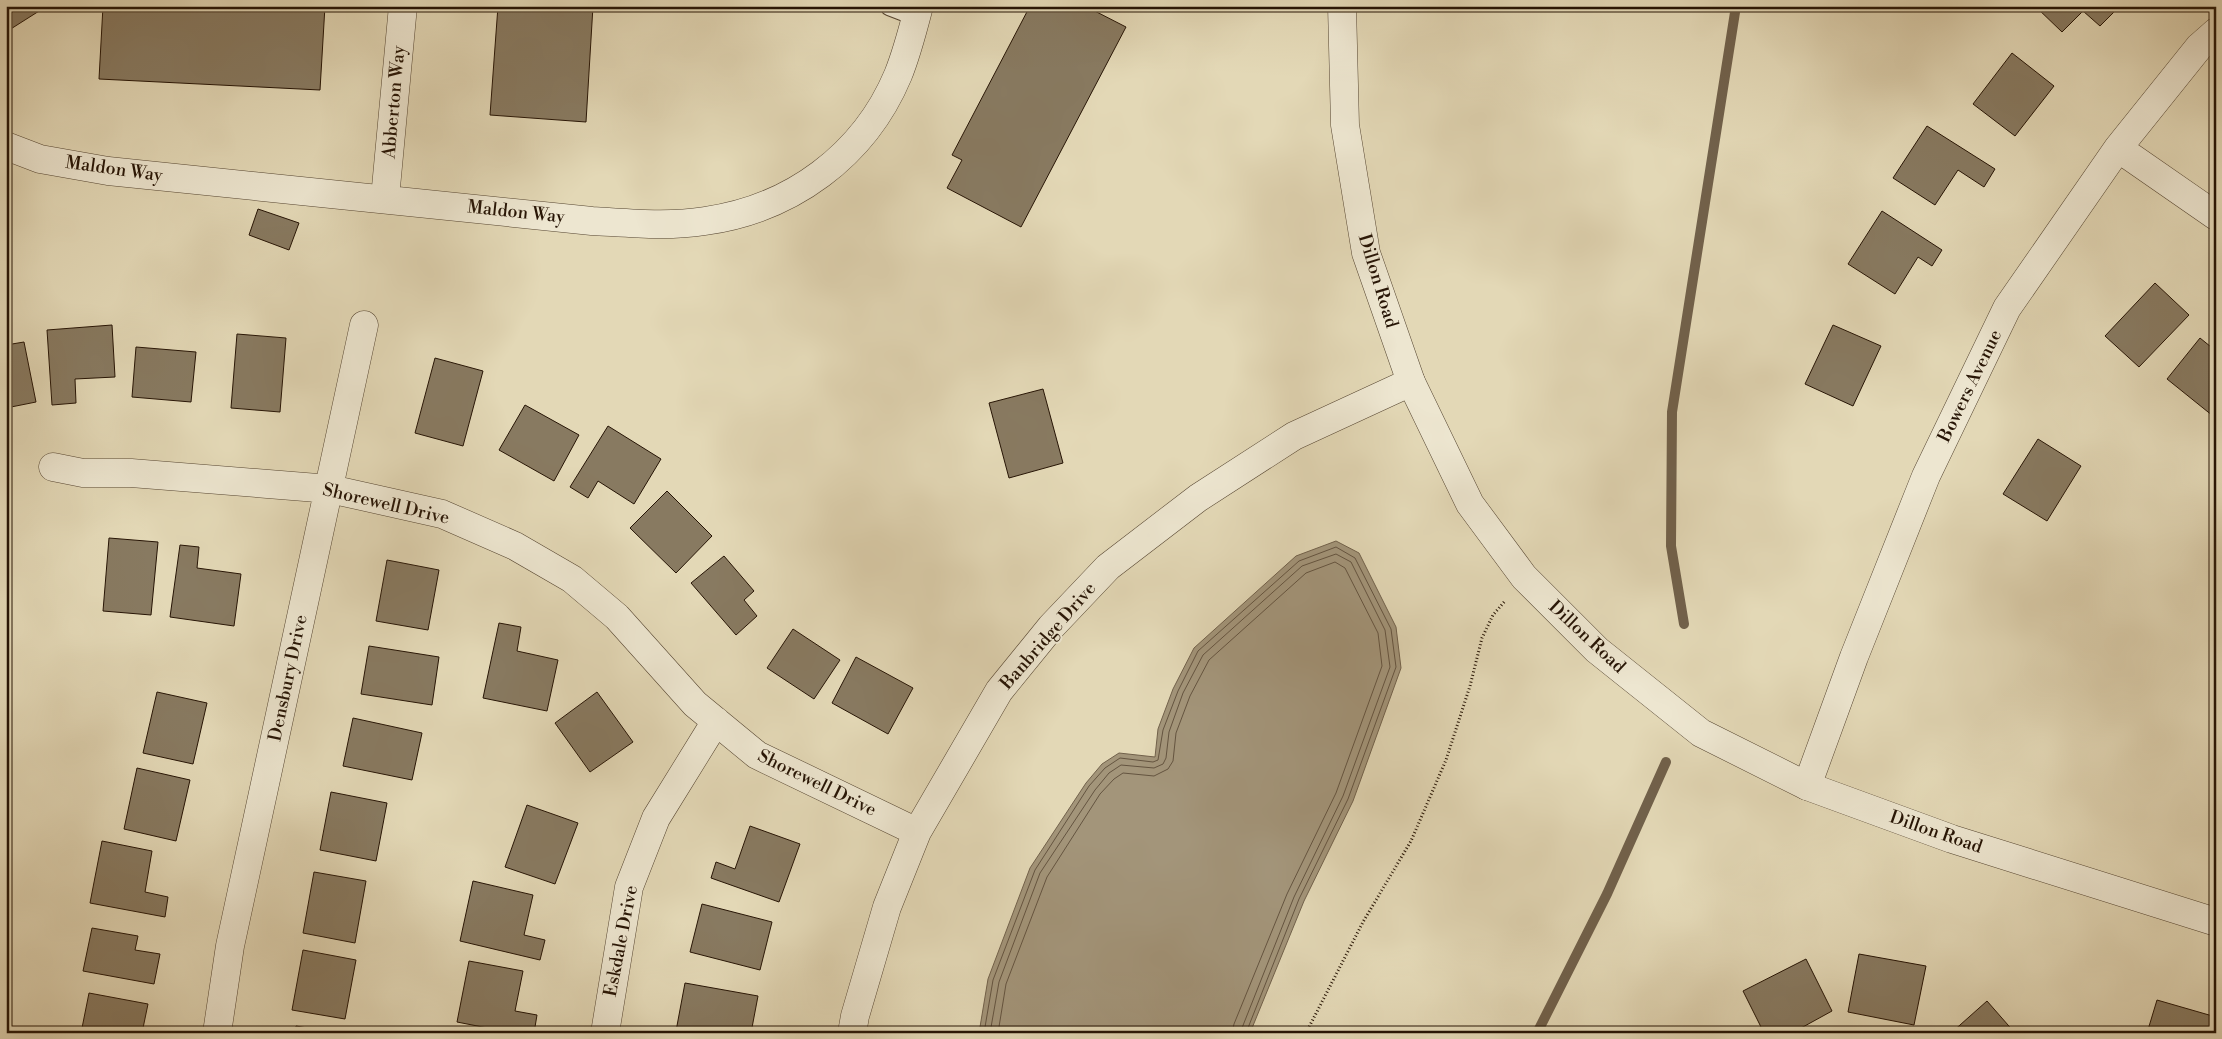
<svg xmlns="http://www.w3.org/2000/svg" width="2222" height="1039" font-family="'Libre Bodoni',serif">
  <rect width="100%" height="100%" fill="#e3d8b6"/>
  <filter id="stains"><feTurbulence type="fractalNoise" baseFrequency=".004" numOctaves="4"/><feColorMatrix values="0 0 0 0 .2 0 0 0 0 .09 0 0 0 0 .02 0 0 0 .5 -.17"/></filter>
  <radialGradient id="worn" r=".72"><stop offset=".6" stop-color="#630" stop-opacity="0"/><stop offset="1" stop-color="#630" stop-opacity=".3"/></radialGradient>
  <path fill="#a3957a" stroke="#71614b" d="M1336,541L1359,553L1396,627L1401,668L1353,801L1304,901L1250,1033H979L988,979L1030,868L1086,783L1102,764L1119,753L1155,757L1158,729L1173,689L1194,648L1296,556Z"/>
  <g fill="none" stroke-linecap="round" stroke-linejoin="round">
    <path stroke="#645440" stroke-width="1" d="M984,1033L993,980L1035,870L1089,786L1105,768L1120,758L1153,762L1158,760L1163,730L1178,691L1198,651L1299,561L1336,547L1355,558L1391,629L1396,667L1348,799L1299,899L1246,1033
      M990,1033L999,982L1040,873L1095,790L1109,773L1121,765L1154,768L1163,764L1166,758L1169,732L1183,693L1203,655L1302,566L1336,554L1351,562L1385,630L1390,667L1343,796L1294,897L1240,1033
      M998,1033L1006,984L1047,877L1100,794L1114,779L1123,773L1154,776L1168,769L1173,761L1176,733L1190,696L1209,660L1306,573L1335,562L1345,568L1378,633L1382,666L1336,793L1287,894L1234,1024L1232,1033"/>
    <path stroke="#71614b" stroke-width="10" d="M1684,624L1671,546L1672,412L1736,6
      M1537,1033L1607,894L1666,762"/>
  </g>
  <path fill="#887a61" stroke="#261405" d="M6,6H47L6,32Z
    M103,6H325L320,90L99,79Z
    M498,6H593L586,122L490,115Z
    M1030,6H1085L1126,27L1021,227L947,188L962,160L952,155Z
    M2035,6H2110L2115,11L2100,26L2083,11L2062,32Z
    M2012,53L2054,86L2015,136L1973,104Z
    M1927,126L1995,169L1984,187L1958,170L1935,205L1893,178Z
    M258,209L299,223L289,250L249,235Z
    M1882,211L1942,250L1932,266L1918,257L1895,294L1848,264Z
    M2155,283L2189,315L2139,367L2105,336Z
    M112,325L115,377L75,379L76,403L52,405L47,330Z
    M1833,325L1881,346L1853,406L1805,384Z
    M237,334L286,338L280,412L231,408Z
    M2200,338L2216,351V412L2213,416L2167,379Z
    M24,342L36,402L6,408V345Z
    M136,347L196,352L191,402L132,397Z
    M435,358L483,371L463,446L415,433Z
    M1043,389L1063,463L1009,478L989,403Z
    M525,405L579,435L554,481L499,450Z
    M608,426L661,459L634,504L598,481L588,498L570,487Z
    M2038,439L2081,466L2047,521L2003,494Z
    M667,491L712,536L676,573L630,528Z
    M109,538L158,542L151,615L103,611Z
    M180,545L199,547L197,568L241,574L234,626L170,617Z
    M724,556L754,591L744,600L757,616L736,635L691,583Z
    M387,560L439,570L428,630L376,621Z
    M499,623L521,627L517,651L558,660L547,711L483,698Z
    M793,629L840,660L814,699L767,668Z
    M369,646L439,657L432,705L361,694Z
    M856,657L913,688L888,734L832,703Z
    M157,692L207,703L193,764L143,753Z
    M597,692L633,742L590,772L555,723Z
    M353,718L422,733L412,780L343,766Z
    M137,768L190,780L176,841L124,829Z
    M331,792L387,803L376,861L320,850Z
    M527,805L578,823L555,884L505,867Z
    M750,826L800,844L779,902L711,878L716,862L735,869Z
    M102,841L152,851L145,892L168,897L165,917L90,903Z
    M314,872L366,881L355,943L303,933Z
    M473,881L533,895L524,935L545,940L540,960L460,941Z
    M702,904L772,922L760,970L690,952Z
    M92,928L138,936L135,950L160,954L154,984L83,971Z
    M303,950L356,960L345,1019L292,1010Z
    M1859,954L1926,966L1914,1025L1848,1012Z
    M1806,959L1832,1011L1792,1033H1764L1743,991Z
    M469,961L523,971L515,1011L537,1015L534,1033H513L457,1022Z
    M685,983L758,996L751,1033H686L676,1031Z
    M89,993L148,1004L142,1033H81Z
    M2157,1000L2216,1017L2215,1033H2147Z
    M1987,1001L2015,1033H1951Z
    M296,1026L336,1033H295Z"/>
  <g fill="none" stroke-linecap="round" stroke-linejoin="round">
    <defs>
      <path id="service" d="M890,6L916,16"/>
      <path id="minor" d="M6,146L40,159L108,171L592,221C630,223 667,227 705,221C791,209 864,156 898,75C907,53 913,29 919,6
        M2118,148L2216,216
        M385,198L403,6
        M53,467L83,473H131L330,489L442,514L515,546L572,579L617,617L695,704L757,755L917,832
        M1807,786L1854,657L1926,476L2007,308L2118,148L2199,47L2216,32
        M217,1033L230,946L364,325
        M605,1033L629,887L656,818L716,721
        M852,1033L855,1016L887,907L917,832L999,691L1051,627L1108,567L1198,498L1294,436L1411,382"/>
      <path id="tertiary" d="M1342,6L1345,125L1366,253L1411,382L1470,504L1524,577L1597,650L1701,733L1807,786L1952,839L2216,922"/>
    </defs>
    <use href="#service" stroke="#554531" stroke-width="21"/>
    <use href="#minor" stroke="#554531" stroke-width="29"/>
    <use href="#tertiary" stroke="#554531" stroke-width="29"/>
    <path stroke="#261405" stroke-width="3" stroke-dasharray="1 2.5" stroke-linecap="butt" d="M1306,1033L1363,922L1411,841L1446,760L1470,686L1482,638L1493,615L1505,601"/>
    <use href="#service" stroke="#ede6d0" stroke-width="19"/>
    <use href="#minor" stroke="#ede6d0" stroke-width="28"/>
    <use href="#tertiary" stroke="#ede6d0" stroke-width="28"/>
  </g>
  <g text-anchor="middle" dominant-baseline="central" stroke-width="4" stroke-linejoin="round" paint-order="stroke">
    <g font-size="18" fill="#261405" stroke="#ede6d0">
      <text transform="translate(394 102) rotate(-85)">Abberton Way</text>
      <text transform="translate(114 169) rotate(8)">Maldon Way</text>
      <text transform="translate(516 212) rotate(6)">Maldon Way</text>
      <text transform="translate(1378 281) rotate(73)">Dillon Road</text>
      <text transform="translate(1970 386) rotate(-64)">Bowers Avenue</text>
      <text transform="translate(386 504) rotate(13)">Shorewell Drive</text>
      <text transform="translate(1048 636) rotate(-49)">Banbridge Drive</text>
      <text transform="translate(1587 637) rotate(43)">Dillon Road</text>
      <text transform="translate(288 678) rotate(-78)">Densbury Drive</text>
      <text transform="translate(817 783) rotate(26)">Shorewell Drive</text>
      <text transform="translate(1936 832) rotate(19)">Dillon Road</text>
      <text transform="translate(621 941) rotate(-79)">Eskdale Drive</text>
    </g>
  </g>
  <rect width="2222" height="1039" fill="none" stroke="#e3d8b6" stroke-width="25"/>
  <rect x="8" y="8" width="2207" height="1024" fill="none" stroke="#261405" stroke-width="2.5"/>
  <rect x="12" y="12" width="2197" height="1014" fill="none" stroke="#261405"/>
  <rect width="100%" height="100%" filter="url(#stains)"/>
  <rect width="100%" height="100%" fill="url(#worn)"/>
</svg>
